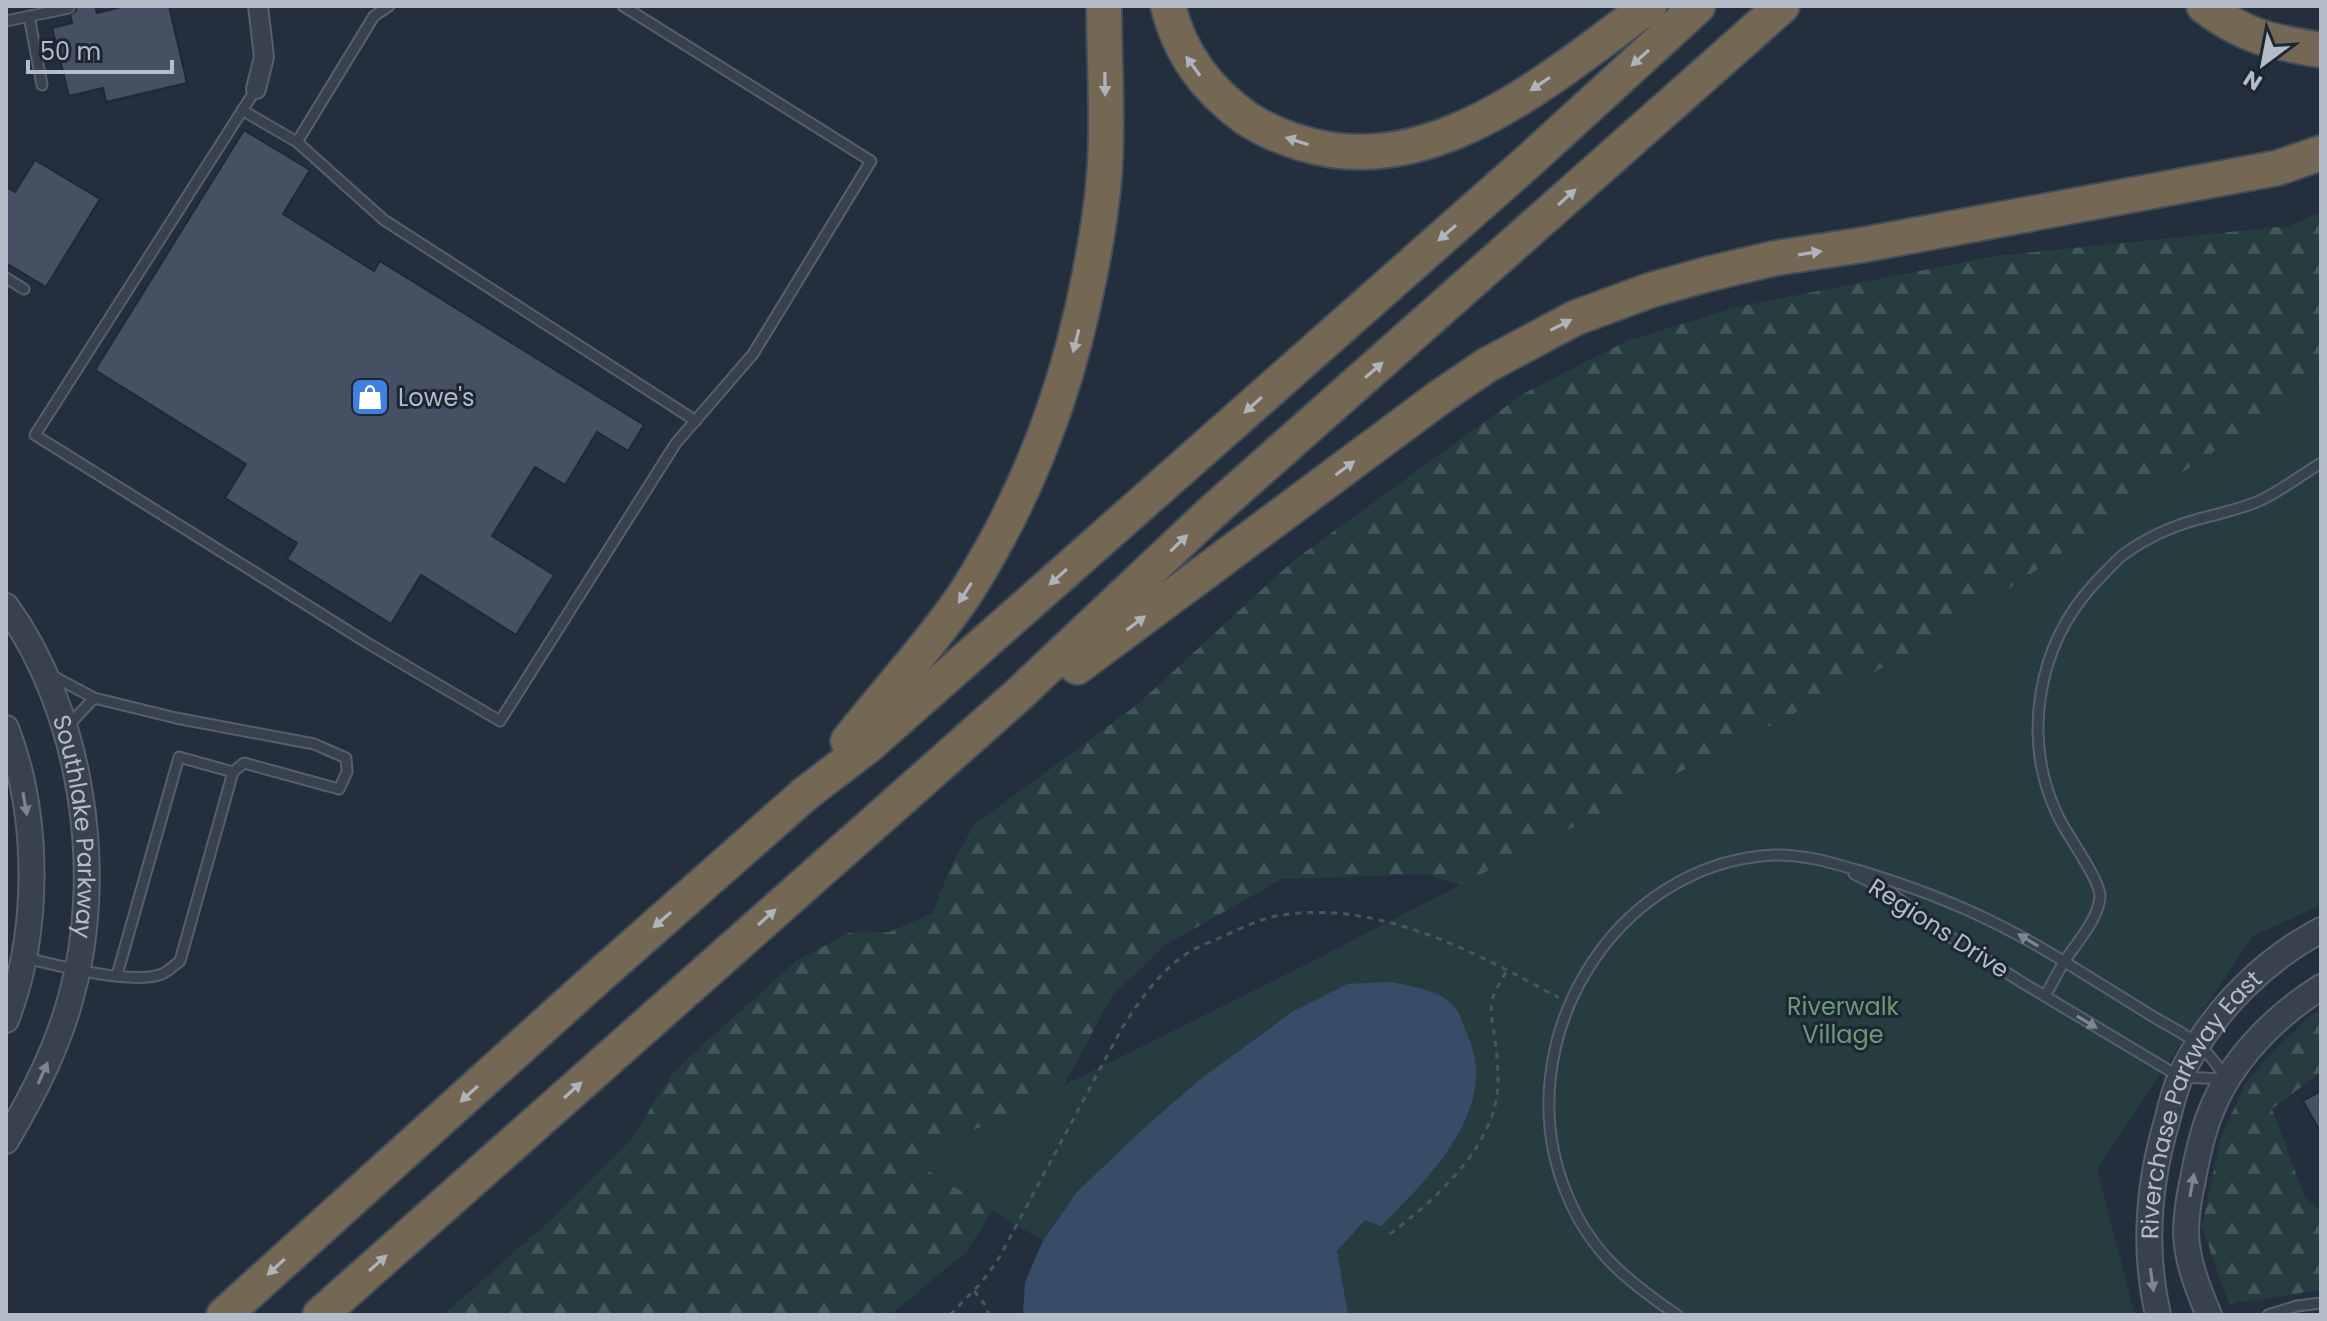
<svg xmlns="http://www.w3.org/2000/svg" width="2327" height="1321" font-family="Poppins,sans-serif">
  <defs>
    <pattern id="forest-firs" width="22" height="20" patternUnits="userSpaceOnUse" patternTransform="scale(2)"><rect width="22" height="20" fill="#263c3f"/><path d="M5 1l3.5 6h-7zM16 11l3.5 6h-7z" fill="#435659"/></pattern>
  </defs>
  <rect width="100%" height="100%" fill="#242f3e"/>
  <path fill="url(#forest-firs)" d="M2321,212V442L1596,931L1427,874L1282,879L1167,944L1112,996L1017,1172L966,1252L894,1312L886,1315H443L554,1217L630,1141L674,1071L795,962L848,933L889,932L933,913L949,870L974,825L1138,704L1293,561L1523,394L1627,341L1737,307L1995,256L2289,226Z
    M2321,1011V1072L2272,1109L2305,1198L2321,1210V1290L2229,1304L2202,1227L2220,1140L2245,1084L2270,1055L2311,1015Z"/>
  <path fill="#263c3f" d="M2321,380V905L2253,936L2097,1169L2135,1315H1163L912,1161L1326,954L1915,651Z"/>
  <path fill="#394c67" d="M1391,982C1413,987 1444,990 1457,1010C1462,1019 1465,1030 1469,1039C1499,1110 1427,1180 1381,1226L1365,1220L1337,1251L1348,1315H1023L1025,1282L1043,1241L1077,1192L1145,1127L1202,1078L1292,1012L1347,984Z"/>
  <path fill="#455162" stroke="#1f2835" stroke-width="2" d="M76,6H95L97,13L125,6H169L187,83L106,102L103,88L69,96L52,28L72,23L70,15L76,11Z
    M244,130L310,170L283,214L374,271L380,261L644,425L628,451L597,432L565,485L535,467L492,536L554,575L516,635L421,575L391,624L287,559L297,543L225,498L246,464L95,370Z
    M35,160L100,199L46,287L6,263V187L15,192Z
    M2321,1091V1133L2303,1101Z"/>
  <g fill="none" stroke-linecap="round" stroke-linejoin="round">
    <defs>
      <path id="service" d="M29,16L42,85
        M6,21L69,8
        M256,89L35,435L369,644L500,721L676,443L753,354L871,161L623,6
        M242,110L297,142L374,16L389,6
        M297,142L384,220L696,421
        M6,278L24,289
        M67,727L94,698
        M1854,874L1890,892L1938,929L2023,983L2180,1077L2225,1079
        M26,958C59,966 128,984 159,975C166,974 174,965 180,961L233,772L244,763L339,789L347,772L346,758L314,744L176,718L94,698L49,674
        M117,975L179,757L233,772
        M2045,996C2052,984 2058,971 2066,959C2078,941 2099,918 2100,896C2100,879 2066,834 2058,816C2021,739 2037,646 2094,584C2104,574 2113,563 2124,554C2145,539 2170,527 2195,520C2217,514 2238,510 2259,501C2281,491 2301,475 2321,463
        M1677,1315C1627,1281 1589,1251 1566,1192C1506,1045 1611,864 1773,855C1806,854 1836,864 1867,873C1939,895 1996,920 2060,959C2092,979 2125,999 2157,1019C2171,1027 2187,1035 2199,1045C2209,1053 2217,1066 2226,1077
        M2268,1315L2297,1306L2321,1303"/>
      <path id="minor" d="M256,89L264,57L258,6"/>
      <g id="tertiary">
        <path id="s1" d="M6,606C82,711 106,873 71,997C57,1049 33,1095 6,1141"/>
        <path d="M6,728C40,816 40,933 6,1020"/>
        <path id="s2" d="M2158,1315C2143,1249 2148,1185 2167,1121C2172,1101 2177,1081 2187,1063C2217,1007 2265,960 2321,930"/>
        <path d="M2209,1315C2198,1289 2187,1262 2186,1233C2186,1215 2189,1197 2193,1179C2197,1157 2202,1134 2210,1114C2230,1061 2274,1017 2321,987"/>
      </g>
      <path id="motorway" d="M1168,6C1180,54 1206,89 1246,118C1263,129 1281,137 1301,143C1432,184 1551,77 1649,6
        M2204,6C2245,37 2272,42 2321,50
        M1077,667L1440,397L1487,365L1575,318L1651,290L1708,274L1776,258L1862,245L2277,168L2321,153
        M848,741C884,695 924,652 958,604C974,582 986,559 999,536C1044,451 1072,367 1090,273C1097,237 1103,201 1105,164C1108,112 1104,59 1104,6
        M224,1315L589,985L805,794L869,745L1531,159L1698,6
        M320,1315L1017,696L1212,512L1782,6"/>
    </defs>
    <use href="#service" stroke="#565f6c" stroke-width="13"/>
    <use href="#minor" stroke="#565f6c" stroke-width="22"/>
    <use href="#tertiary" stroke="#565f6c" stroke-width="28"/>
    <use href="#motorway" stroke="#434c59" stroke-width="38"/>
    <path stroke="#44595c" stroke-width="3" stroke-dasharray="6 6" stroke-linecap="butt" d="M1390,1234C1435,1200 1497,1145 1498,1083C1498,1069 1497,1054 1495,1040C1494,1026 1488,1011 1493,997C1496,988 1503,978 1507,970
      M974,1291L986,1306L989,1315
      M950,1315L982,1282L999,1258L1122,1028C1140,1000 1161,969 1191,951C1202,945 1213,941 1224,936C1243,927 1262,918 1282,915C1379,900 1477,953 1559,998"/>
    <use href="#service" stroke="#38414e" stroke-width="9"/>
    <use href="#minor" stroke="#38414e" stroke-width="18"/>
    <use href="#tertiary" stroke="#38414e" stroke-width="24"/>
    <use href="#motorway" stroke="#746855" stroke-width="34"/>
  </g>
  <defs><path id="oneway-solid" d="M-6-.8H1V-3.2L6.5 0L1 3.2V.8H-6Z" transform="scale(2)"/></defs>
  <g fill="#aeb4bd">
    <use href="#oneway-solid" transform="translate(1640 58) rotate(138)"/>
    <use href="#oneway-solid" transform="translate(1193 66) rotate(-126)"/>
    <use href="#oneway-solid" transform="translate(1105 84) rotate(89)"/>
    <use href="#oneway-solid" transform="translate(1540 84) rotate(146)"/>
    <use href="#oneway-solid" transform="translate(1297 141) rotate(-162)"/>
    <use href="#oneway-solid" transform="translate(1567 197) rotate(-42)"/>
    <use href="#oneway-solid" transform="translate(1447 233) rotate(139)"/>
    <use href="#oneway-solid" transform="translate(1810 253) rotate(-9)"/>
    <use href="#oneway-solid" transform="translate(1561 325) rotate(-27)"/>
    <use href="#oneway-solid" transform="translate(1076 341) rotate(104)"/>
    <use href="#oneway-solid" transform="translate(1374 370) rotate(-41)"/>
    <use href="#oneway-solid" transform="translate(1253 405) rotate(138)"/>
    <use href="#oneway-solid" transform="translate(1345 468) rotate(-37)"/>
    <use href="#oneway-solid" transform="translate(1179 543) rotate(-44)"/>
    <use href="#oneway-solid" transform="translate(1058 577) rotate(138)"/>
    <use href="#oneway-solid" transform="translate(965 593) rotate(123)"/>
    <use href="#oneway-solid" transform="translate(1136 623) rotate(-37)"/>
    <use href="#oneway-solid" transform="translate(767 917) rotate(-42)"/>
    <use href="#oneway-solid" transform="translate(662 920) rotate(139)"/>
    <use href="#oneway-solid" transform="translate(573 1090) rotate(-42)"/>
    <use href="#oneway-solid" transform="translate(469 1094) rotate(138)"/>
    <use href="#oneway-solid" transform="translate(378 1263) rotate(-42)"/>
    <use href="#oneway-solid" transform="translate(276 1267) rotate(137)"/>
  </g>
  <g fill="#7c8592">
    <use href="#oneway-solid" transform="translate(25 804) rotate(80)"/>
    <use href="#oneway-solid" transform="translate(2028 940) rotate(-149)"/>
    <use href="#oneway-solid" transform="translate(2087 1022) rotate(31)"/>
    <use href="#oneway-solid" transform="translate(43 1073) rotate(-66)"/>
    <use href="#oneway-solid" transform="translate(2192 1185) rotate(-80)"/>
    <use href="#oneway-solid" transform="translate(2152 1280) rotate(82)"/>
  </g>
  <defs>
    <symbol id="shop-square" viewBox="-11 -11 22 22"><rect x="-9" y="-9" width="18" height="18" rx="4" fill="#3f7fe0" stroke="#1d2633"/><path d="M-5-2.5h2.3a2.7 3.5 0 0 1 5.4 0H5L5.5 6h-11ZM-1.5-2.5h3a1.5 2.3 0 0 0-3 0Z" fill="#fff"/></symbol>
  </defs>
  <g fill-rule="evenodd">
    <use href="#shop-square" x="348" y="375" width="44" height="44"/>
  </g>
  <g text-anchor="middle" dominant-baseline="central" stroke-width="6" stroke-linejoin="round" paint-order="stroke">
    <g font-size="24" fill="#b4bcc9" stroke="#1d2633" text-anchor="start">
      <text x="398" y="397">Lowe's</text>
    </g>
    <g font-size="24" fill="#b4bcc9" stroke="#1d2633">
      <text stroke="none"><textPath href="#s1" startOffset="236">Southlake Parkway</textPath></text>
      <text transform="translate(1939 928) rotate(33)">Regions Drive</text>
      <text stroke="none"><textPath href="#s2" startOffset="224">Riverchase Parkway East</textPath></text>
    </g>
    <g font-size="24" fill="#6b9a76" stroke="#1d2633">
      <text x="1843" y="1006">Riverwalk<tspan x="1843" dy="28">Village</tspan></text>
    </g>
  </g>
  <rect width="2327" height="1321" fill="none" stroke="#b4bcc9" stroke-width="16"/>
  <g transform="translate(2263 64) rotate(212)" stroke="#1d2633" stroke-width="6" paint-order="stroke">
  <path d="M0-6L14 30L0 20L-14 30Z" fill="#b4bcc9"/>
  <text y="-12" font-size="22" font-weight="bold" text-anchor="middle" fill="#b4bcc9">N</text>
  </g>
  <path d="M28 60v12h144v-12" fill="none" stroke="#b4bcc9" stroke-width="4"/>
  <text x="40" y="60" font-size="24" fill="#b4bcc9" stroke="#1d2633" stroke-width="6" paint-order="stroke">50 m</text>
</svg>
